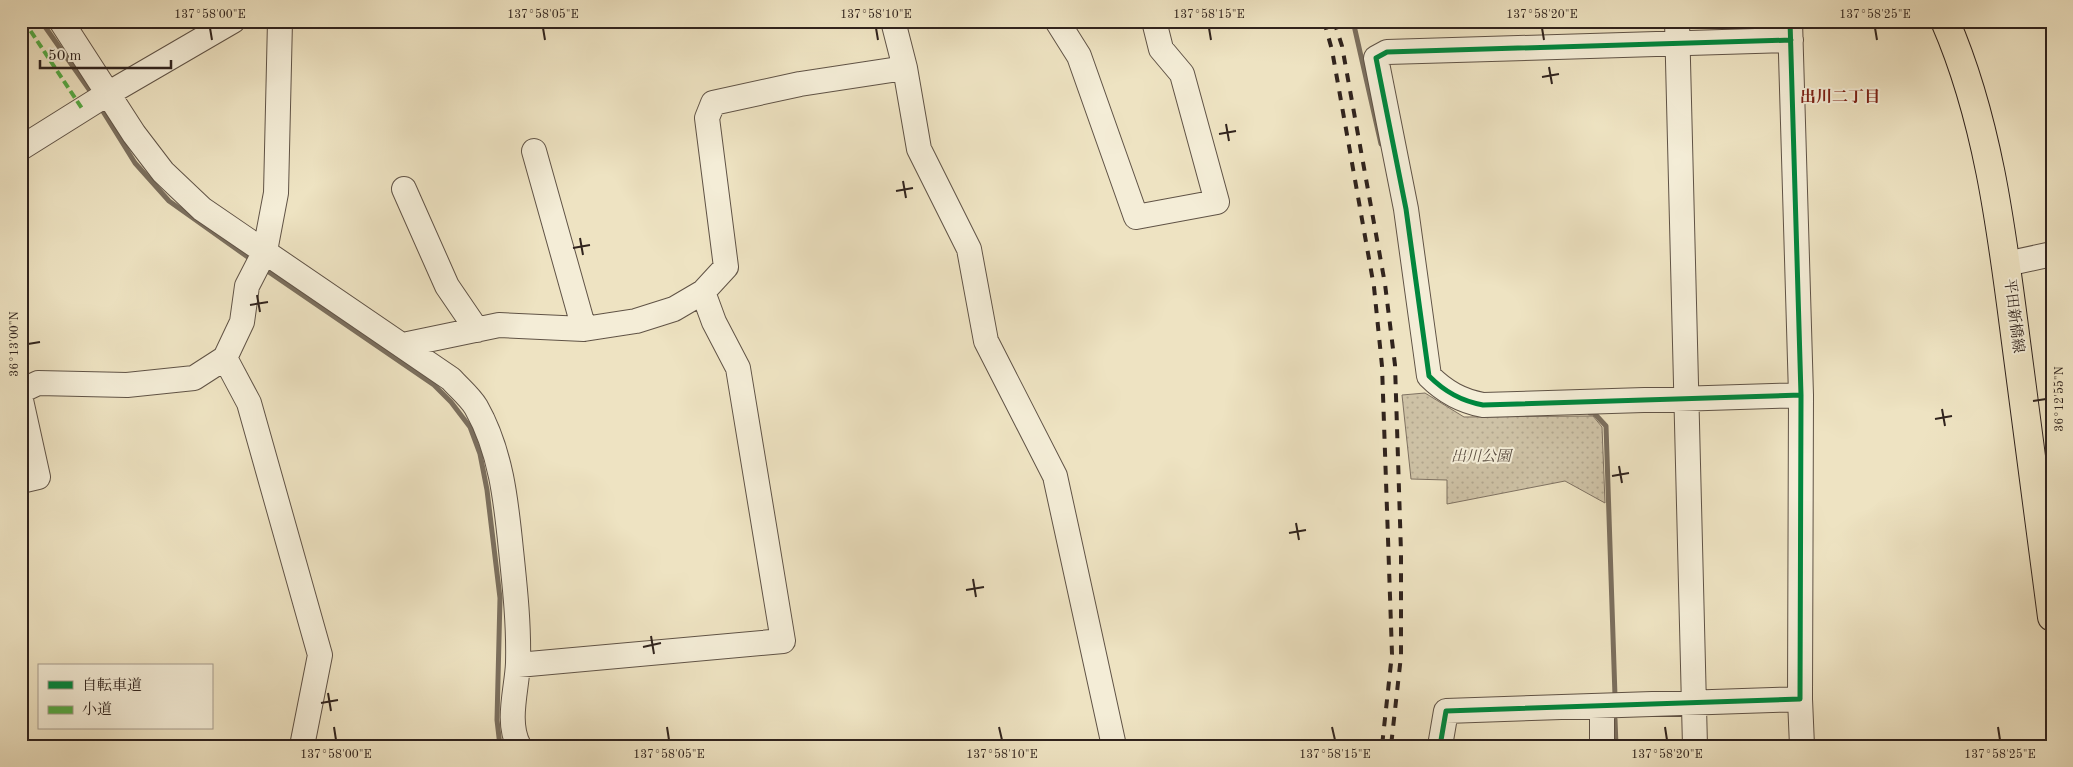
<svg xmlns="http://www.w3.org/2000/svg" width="2073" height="767" font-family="'Old Standard TT','Noto Serif JP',serif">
  <defs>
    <pattern id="park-dots" width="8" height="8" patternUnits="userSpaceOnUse" patternTransform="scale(1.25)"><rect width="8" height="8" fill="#cec2a6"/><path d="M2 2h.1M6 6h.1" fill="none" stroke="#b1a68e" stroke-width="1.8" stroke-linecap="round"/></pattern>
  </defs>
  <rect width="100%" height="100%" fill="#eee3c2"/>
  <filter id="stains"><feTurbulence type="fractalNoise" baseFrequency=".004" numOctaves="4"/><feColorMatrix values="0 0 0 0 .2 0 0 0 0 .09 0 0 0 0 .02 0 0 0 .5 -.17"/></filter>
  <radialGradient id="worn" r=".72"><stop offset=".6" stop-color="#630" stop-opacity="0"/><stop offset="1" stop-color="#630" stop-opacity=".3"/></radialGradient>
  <path fill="url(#park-dots)" stroke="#7f7262" d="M1425,393L1464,417L1593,416L1602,427L1605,503L1565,481L1447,504V480L1411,479L1402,395Z"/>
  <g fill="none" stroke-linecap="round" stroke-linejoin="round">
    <path stroke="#7b6f5e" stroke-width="5" d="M41,21L93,95
      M1353,21L1381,144
      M99,105L135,163L169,201L252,260
      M263,268L434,385L451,402L470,427L480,454L487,490L500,598L497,720L500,746
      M1590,413H1594L1606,426L1615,696
      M1615,719L1616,746"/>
    <defs>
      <path id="minor" d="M61,21L134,134L163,172L202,209L451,379C459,388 470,397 476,407C501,451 506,500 511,550C515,588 519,625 518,663C517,689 506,722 519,746
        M893,21L905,68L919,149L969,249L986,341L1055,476L1114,746
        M1057,21L1079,56L1136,217L1217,202L1182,74L1161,49L1154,21
        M1677,21L1695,746
        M1791,40L1387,52L1376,58L1406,209L1429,376C1445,392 1461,401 1483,405L1801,395
        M21,148L104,96L233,21
        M534,151L584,329
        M404,189L447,286L477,330
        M2006,264L2052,254
        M403,345L499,325L584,329L636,321L674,309L703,292L726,267L707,118L713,103L800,84L905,68
        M225,358L249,403L320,655L302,746
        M21,391L38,383L127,385L194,378L225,358L242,322L247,286L265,251L276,193L280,21
        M21,400L38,477L21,481
        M518,665L783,641L738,368L714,322L703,292
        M1800,699L1802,746
        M1602,706V746
        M1440,746L1446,711L1800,699L1801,395L1790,21"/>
      <path id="major" d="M1945,21C1989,122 2002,234 2016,342C2028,434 2040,525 2052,617"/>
    </defs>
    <use href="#minor" stroke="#605346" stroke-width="26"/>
    <use href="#major" stroke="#30231d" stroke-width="30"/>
    <use href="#minor" stroke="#f4edd7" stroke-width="24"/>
    <use href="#major" stroke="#eee3c2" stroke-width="28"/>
    <path stroke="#30231d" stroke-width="4" stroke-dasharray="9 9" stroke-linecap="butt" d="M1324,21L1332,50L1374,287L1382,366L1392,654L1382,746
      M1334,21L1342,46L1385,284L1395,365L1401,552V656L1391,746"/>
    <path stroke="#54aa43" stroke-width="4" stroke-dasharray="8 4" stroke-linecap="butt" d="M24,21L83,110"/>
    <defs>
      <path id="cycleway" d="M1791,40L1387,52L1376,58L1406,209L1429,376C1445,392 1461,401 1483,405L1801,395
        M1440,746L1446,711L1800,699L1801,395L1790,21"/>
    </defs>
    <use href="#cycleway" stroke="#f4edd7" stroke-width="8"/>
    <use href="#cycleway" stroke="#00873e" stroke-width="5"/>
  </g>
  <path fill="none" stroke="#30231d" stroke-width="2" d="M210,28L212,40M543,28L545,40M876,28L878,40M1209,28L1211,40M1542,28L1544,40M1875,28L1877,40M1549,67L1552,84M1542,77L1559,74M1226,124L1229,141M1219,134L1236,131M903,181L906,198M896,191L913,188M580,238L583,255M573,248L590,245M257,295L260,312M250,305L268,302M28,344L40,342M2033,401L2046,399M1942,409L1945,426M1935,419L1952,416M1619,466L1622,483M1612,476L1629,473M1296,523L1299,540M1289,533L1306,530M973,579L976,597M966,590L984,587M651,636L654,654M643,647L661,643M328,693L331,711M321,703L338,700M334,727L336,740M667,727L669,740M999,727L1002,740M1332,727L1335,740M1665,727L1667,740M1998,727L2000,740"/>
  <g text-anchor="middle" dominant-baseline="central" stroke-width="4" stroke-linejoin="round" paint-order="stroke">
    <g font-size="15" fill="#30231d" stroke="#f4edd7">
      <text transform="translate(2013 316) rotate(83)">平田新橋線</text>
    </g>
    <g font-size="15" font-style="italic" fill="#584b3f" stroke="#f4edd7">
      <text x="1481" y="457">出川公園</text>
    </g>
    <g font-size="16" font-weight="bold" fill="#7a1f14" stroke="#f4edd7">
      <text x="1840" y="98">出川二丁目</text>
    </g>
  </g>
  <rect width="2073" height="767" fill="none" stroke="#eee3c2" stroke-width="55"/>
  <rect x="38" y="664" width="175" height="65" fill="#f4edd7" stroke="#a69c8d"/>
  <rect x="48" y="681" width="25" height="8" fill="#00873e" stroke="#a69c8d"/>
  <text x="82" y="690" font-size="15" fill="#30231d">自転車道</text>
  <rect x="48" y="706" width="25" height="8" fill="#54aa43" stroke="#a69c8d"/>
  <text x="82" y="714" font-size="15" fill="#30231d">小道</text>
  <path d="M40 60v8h131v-8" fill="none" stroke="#30231d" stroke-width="2.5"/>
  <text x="48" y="60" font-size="15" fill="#30231d" stroke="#f4edd7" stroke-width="4" paint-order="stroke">50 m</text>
  <rect x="28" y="28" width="2018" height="712" fill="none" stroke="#30231d" stroke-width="2"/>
  <g font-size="12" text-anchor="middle" fill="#30231d">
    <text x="210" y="18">137°58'00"E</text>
    <text x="543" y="18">137°58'05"E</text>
    <text x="876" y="18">137°58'10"E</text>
    <text x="1209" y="18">137°58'15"E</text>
    <text x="1542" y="18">137°58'20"E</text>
    <text x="1875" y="18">137°58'25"E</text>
    <text transform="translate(14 344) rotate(-90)" y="4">36°13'00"N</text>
    <text transform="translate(2059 399) rotate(-90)" y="4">36°12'55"N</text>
    <text x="336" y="758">137°58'00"E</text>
    <text x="669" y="758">137°58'05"E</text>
    <text x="1002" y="758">137°58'10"E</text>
    <text x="1335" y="758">137°58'15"E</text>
    <text x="1667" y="758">137°58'20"E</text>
    <text x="2000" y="758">137°58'25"E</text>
  </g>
  <rect width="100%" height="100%" filter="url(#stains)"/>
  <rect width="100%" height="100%" fill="url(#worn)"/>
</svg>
